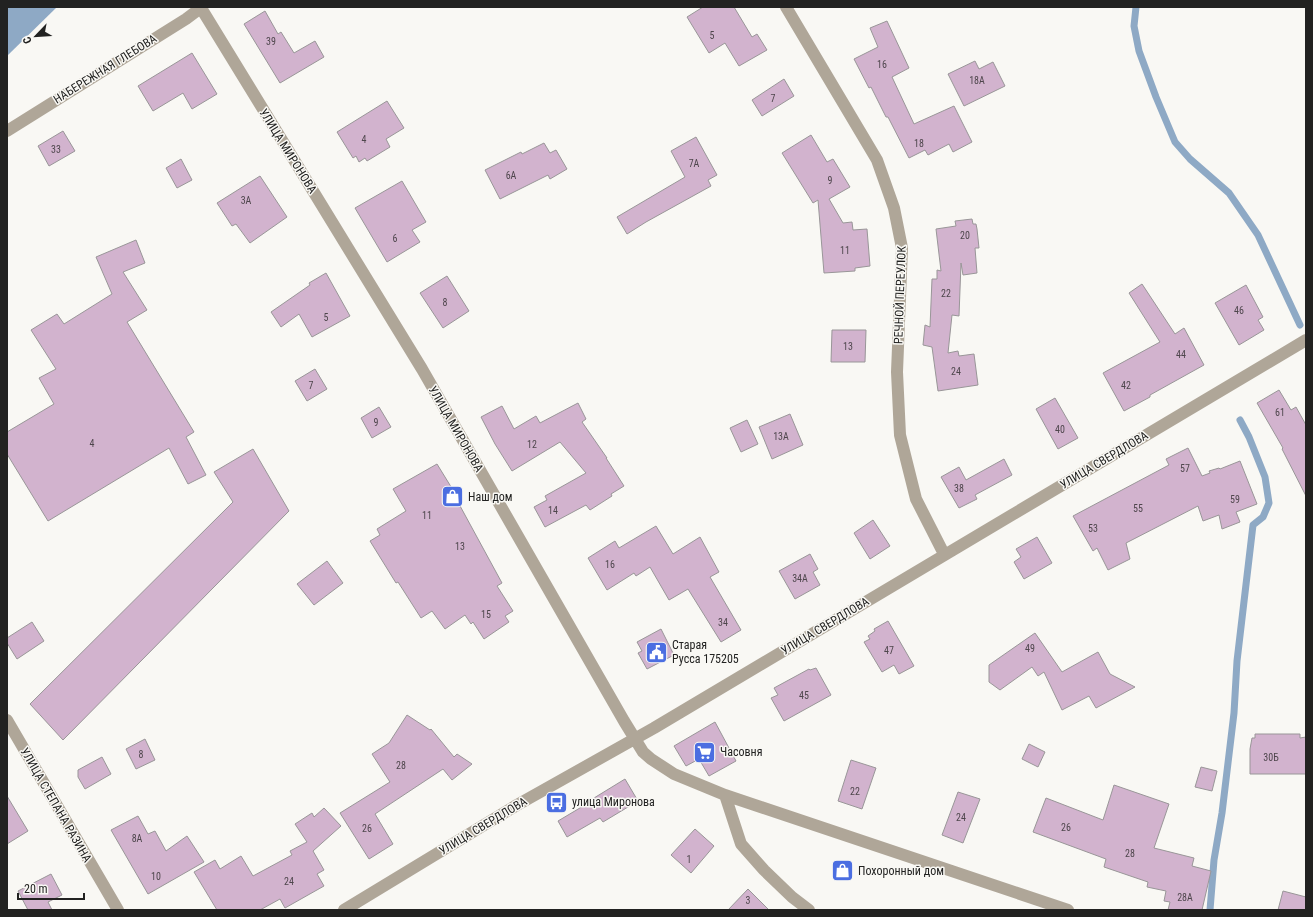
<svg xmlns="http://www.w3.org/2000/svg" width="1313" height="917" font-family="'Roboto Condensed',sans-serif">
  <rect width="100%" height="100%" fill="#f9f8f4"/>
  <path fill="#8ea9c5" d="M7,7H57L7,56Z"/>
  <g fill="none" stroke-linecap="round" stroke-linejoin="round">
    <path stroke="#8ea9c5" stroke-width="7" d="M1136,7L1134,26L1139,51L1156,97L1175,142L1190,159L1229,193L1258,235L1300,325
      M1210,910L1214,860L1222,813L1234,713L1237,661L1253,525L1263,517L1269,503L1265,477L1249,437L1240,420"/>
  </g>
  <path fill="#d2b3ce" stroke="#999698" d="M703,7H734L752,37L757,34L767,50L739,66L725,43L709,53L687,17Z
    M265,11L278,34L281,32L294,53L315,41L324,57L280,83L244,24Z
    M887,21L909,68L892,77L914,124L954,106L972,142L953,152L949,144L928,155L925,150L909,158L888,117H886L871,87L869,88L854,59L878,47L870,28Z
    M192,53L217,94L192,109L183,93L153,111L138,86Z
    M975,61L979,69L993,62L1005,86L964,106L948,74Z
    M784,79L794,96L762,116L752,100Z
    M387,101L404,128L386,139L390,147L367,161L365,158L359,162L356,156L353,158L337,132Z
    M63,131L75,151L49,166L38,146Z
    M811,135L827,162L833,159L850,187L829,199L843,223L852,222L853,230L867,229L870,266L855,268V271L824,273L818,200L813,203L782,153Z
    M696,137L717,175L708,180L711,186L646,222L627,234L617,217L685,177L671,151Z
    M544,143L550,153L556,150L567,169L550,179L548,175L500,199L485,170L521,152L522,154Z
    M181,159L192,180L177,188L166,168Z
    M260,176L287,217L250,243L236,224L232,226L217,203Z
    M402,181L426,222L412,230L420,242L387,262L355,208Z
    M972,219L973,224H976L977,229L979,248H975L977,273L963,275L961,263L959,316L952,315L948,353L958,351L959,356L974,354L978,385L938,391L932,347L923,345L925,325L930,327L932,279H937V270L941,271L936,229L956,226L955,221Z
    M136,240L145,263L123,272L147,310L127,322L194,432L186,437L206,475L188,484L169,448L48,521L7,454V432L54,404L39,378L56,369L31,330L57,314L64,324L112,294L96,257Z
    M326,273L350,316L312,337L299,314L281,327L271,312L310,285L309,283Z
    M447,276L469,311L443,328L420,293Z
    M1142,284L1175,334L1184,328L1204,365L1150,395V397L1124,411L1103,373L1160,342L1129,293Z
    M1246,285L1263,317L1258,320L1264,330L1239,345L1215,303Z
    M832,330H866L865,362H831Z
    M315,369L327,389L307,401L295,381Z
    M1279,390L1291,410L1296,407L1306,425V496L1282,449L1283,448L1257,403Z
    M1055,398L1078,438L1058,449L1036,409Z
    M578,403L586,419L582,422L607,458H606L624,486L611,494L612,496L590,510L586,505L545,527L534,507L547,500L545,496L586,473L560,442L512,471L495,444L481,417L502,406L514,429L536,416L540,423Z
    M379,407L391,427L372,438L361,418Z
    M790,414L803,445L772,459L759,427Z
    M747,420L758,444L741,452L730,428Z
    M1188,448L1202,476L1210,473L1209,471L1219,468L1220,469L1240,461L1257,504L1236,512L1240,522L1222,529L1219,515L1203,521L1198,506L1126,543L1130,559L1108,570L1097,548L1093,551L1073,516L1169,465L1166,459Z
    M253,449L289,511L63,740L30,704L233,502L214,472Z
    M1004,459L1012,475L975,495L977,499L959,508L941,477L959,467L966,480Z
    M437,464L461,503L459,504L502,583L497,586L513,611L505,616L509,622L484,639L473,622L471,624L465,615L445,629L432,611L421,618L398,582L396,583L370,541L380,535L377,529L406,511L393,489Z
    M873,520L890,546L870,559L854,533Z
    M656,526L673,554L700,537L719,572L710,577L741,630L721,642L688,589L669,600L650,567L636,576L634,573L607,590L588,558L615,541L619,548Z
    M1037,537L1052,563L1024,579L1014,562L1021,557L1016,549Z
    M810,554L818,569L813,572L820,585L795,599L779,571Z
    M327,561L343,583L314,605L297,584Z
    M888,621L914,666L899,674L894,665L882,672L864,642L870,639L868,636L875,631L874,629Z
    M32,622L44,641L17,659L7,643V638Z
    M661,629L674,655L647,669L638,653L642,651L637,642Z
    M1035,633L1062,672L1098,652L1110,674L1135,687L1096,708L1089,696L1062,710L1044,672L1038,676L1032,667L1000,690L989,682V665Z
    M816,668L831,695L784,721L771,698L778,695L774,688L809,669L810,670Z
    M407,715L430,730L431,729L454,757L457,754L472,764L452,780L443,769L375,814L393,844L369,859L340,813L390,782L372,754L389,743Z
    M715,722L736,761L709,776L699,759L686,766L674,746Z
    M1255,734H1300V738L1306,737V774H1250V749L1252,738H1255Z
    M145,739L155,760L136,769L126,749Z
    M1029,744L1045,752L1038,767L1022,759Z
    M102,757L111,774L85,789L78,777V770Z
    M851,760L876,768L862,809L838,801Z
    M1201,767L1217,771L1212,791L1195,787Z
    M625,779L638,801L603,822L600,818L567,837L558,821L595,799L594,798Z
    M1114,785L1169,804L1154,848L1194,858L1192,866L1211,871L1202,910H1168L1170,902L1164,901L1166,891L1147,887L1148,882L1104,867L1106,859L1033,832L1046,798L1103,820Z
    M958,792L980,799L963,843L942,835Z
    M7,796L28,831L7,844Z
    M324,808L341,826L313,851L324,870L317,874L324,886L285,908L280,899L260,910H217L194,872L215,860L220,869L241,856L253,876L292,855L290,851L307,842L295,824L312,813L314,817Z
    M138,816L148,834L155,831L166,851L187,836L204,862L148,894L111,830Z
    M695,829L714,846L691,873L671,855Z
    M51,874L62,895L48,902L52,910H28L18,891Z
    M748,889L769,910H728Z
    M1283,891L1306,897V910H1278Z"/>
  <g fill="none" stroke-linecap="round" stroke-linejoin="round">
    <path stroke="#afa698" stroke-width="12" d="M786,7L877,160L894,208L902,248L897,372L900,435L916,499L944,554
      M201,8L422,369L624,721L643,752L651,759L674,774L725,795L1068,910
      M7,131L186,19L202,7
      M7,720L118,910
      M725,795L741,844L764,870L792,897L809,910
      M344,910L517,805L654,728L1306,340"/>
  </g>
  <defs>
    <symbol id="shop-square" viewBox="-11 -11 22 22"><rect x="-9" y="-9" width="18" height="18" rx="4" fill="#4b6ee1" stroke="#f9f8f4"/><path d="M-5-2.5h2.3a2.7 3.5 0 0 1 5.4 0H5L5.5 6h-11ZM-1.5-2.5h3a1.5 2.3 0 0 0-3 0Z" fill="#fff"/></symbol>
    <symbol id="civic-square" viewBox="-11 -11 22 22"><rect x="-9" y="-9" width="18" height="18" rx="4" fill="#4b6ee1" stroke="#f9f8f4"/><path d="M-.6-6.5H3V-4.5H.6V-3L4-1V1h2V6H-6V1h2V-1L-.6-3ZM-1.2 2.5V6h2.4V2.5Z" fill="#fff"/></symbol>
    <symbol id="supermarket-square" viewBox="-11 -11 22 22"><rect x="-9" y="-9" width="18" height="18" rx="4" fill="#4b6ee1" stroke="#f9f8f4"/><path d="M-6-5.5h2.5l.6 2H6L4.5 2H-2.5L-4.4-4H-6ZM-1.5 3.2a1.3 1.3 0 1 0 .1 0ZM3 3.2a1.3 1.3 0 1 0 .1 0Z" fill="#fff"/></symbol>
    <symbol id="bus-square" viewBox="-11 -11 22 22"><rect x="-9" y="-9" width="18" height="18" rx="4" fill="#4b6ee1" stroke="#f9f8f4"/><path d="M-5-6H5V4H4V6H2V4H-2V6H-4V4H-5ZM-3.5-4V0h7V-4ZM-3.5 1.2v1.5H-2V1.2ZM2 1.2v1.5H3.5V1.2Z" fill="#fff"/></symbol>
  </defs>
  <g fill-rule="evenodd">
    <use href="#shop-square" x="440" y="484" width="25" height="25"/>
    <use href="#civic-square" x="644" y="640" width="25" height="25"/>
    <use href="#supermarket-square" x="692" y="740" width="25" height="25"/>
    <use href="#bus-square" x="544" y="790" width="25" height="25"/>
    <use href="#shop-square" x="830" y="858" width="25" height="25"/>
  </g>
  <g text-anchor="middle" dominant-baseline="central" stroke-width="3" stroke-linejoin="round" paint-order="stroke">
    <g font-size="10" fill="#4e464c">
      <text x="712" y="35">5</text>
      <text x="271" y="41">39</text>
      <text x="882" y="64">16</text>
      <text x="977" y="80">18А</text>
      <text x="773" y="98">7</text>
      <text x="364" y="139">4</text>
      <text x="919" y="143">18</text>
      <text x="56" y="149">33</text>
      <text x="694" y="163">7А</text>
      <text x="511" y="175">6А</text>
      <text x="830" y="180">9</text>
      <text x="246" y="200">3А</text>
      <text x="965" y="235">20</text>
      <text x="395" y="238">6</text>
      <text x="845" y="250">11</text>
      <text x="946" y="293">22</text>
      <text x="445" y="302">8</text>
      <text x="1239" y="310">46</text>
      <text x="326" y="317">5</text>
      <text x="848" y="346">13</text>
      <text x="1181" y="354">44</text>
      <text x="956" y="371">24</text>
      <text x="311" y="385">7</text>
      <text x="1126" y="385">42</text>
      <text x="1280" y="412">61</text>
      <text x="376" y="422">9</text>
      <text x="1060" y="429">40</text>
      <text x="781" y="436">13А</text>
      <text x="92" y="443">4</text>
      <text x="532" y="444">12</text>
      <text x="1185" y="468">57</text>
      <text x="959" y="488">38</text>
      <text x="1235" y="499">59</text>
      <text x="1138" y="508">55</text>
      <text x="553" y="510">14</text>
      <text x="427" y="515">11</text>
      <text x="1093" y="528">53</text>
      <text x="460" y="546">13</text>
      <text x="610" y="564">16</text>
      <text x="800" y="578">34А</text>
      <text x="486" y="614">15</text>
      <text x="723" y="622">34</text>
      <text x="1030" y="648">49</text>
      <text x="889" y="650">47</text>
      <text x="804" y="695">45</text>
      <text x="141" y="754">8</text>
      <text x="1271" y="757">30Б</text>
      <text x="401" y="765">28</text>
      <text x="855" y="791">22</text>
      <text x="961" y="817">24</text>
      <text x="1066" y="827">26</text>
      <text x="367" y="828">26</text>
      <text x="137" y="838">8А</text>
      <text x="1130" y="853">28</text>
      <text x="689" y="859">1</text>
      <text x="156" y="876">10</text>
      <text x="289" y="881">24</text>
      <text x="1185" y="897">28А</text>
      <text x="748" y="900">3</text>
    </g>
    <g font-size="12" fill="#222221" stroke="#f9f8f4">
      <text transform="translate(105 69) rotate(-32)">НАБЕРЕЖНАЯ ГЛЕБОВА</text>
      <text transform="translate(288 151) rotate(58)">УЛИЦА МИРОНОВА</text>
      <text transform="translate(900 295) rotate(-88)">РЕЧНОЙ ПЕРЕУЛОК</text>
      <text transform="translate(456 429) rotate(60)">УЛИЦА МИРОНОВА</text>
      <text transform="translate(1104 460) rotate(-31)">УЛИЦА СВЕРДЛОВА</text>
      <text transform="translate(825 626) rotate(-31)">УЛИЦА СВЕРДЛОВА</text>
      <text transform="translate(56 805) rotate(60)">УЛИЦА СТЕПАНА РАЗИНА</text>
      <text transform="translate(483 826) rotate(-31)">УЛИЦА СВЕРДЛОВА</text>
    </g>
    <g font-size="12" fill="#222221" stroke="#f9f8f4" text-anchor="start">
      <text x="468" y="497">Наш дом</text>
      <text x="672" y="645">Старая<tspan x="672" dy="14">Русса 175205</tspan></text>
      <text x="720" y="752">Часовня</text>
      <text x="572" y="802">улица Миронова</text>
      <text x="858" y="871">Похоронный дом</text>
    </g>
  </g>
  <rect width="1313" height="917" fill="none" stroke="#222221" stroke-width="16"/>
  <g transform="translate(36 36) rotate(245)" stroke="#f9f8f4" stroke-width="3" paint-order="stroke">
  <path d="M0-3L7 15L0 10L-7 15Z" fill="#222221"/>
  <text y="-6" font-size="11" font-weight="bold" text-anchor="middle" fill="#222221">С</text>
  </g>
  <path d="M18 893v6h66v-6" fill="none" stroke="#222221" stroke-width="2"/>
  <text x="24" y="893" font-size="12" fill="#222221" stroke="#f9f8f4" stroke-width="3" paint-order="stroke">20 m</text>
</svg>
